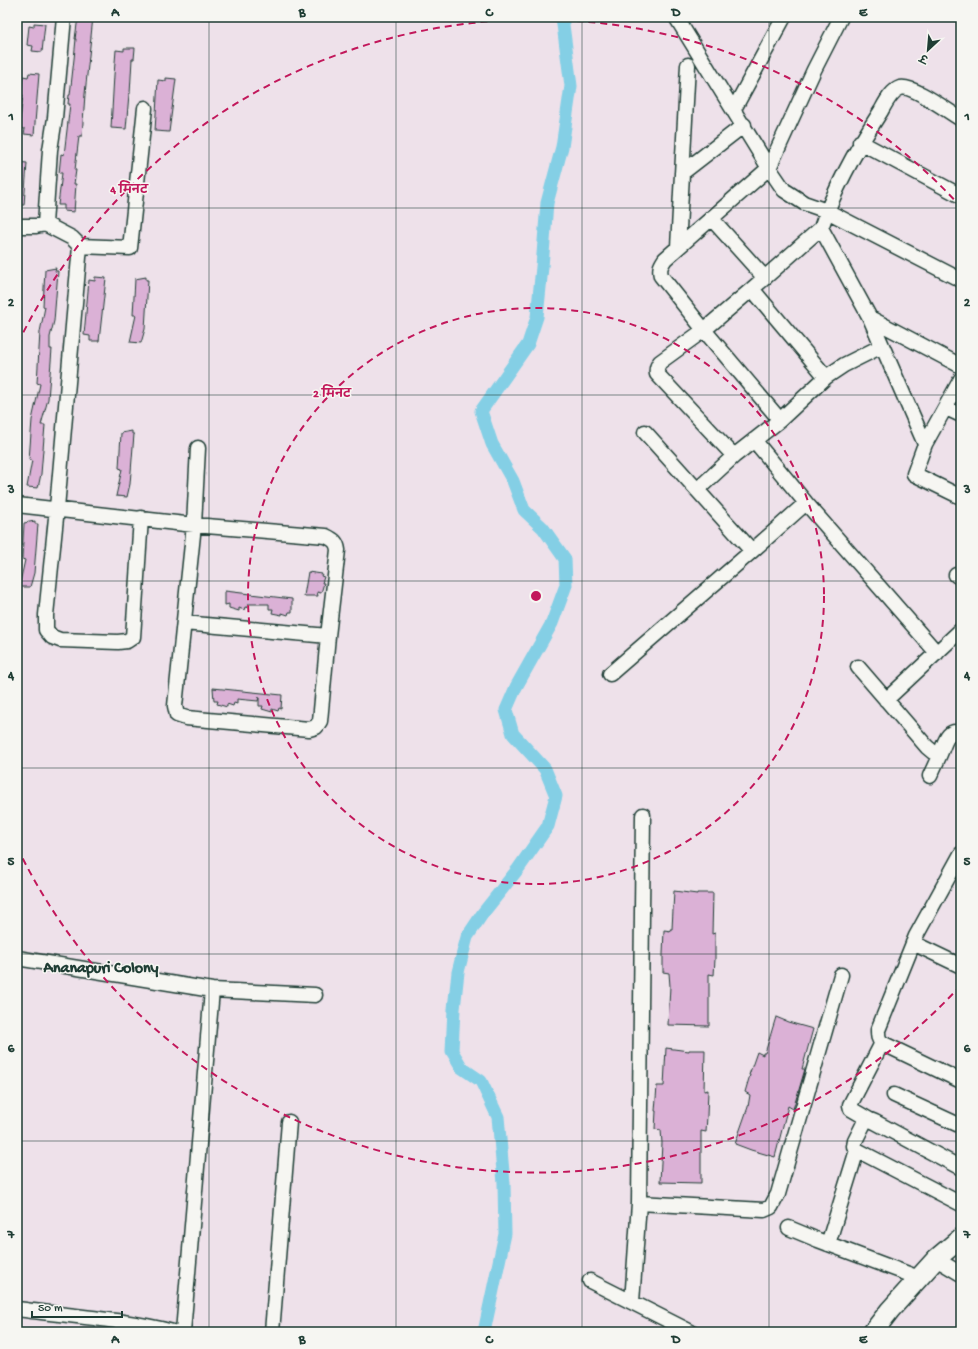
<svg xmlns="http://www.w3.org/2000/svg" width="978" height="1349" font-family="'Gochi Hand','Playpen Sans Deva',sans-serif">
  <rect width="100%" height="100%" fill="#eee1ea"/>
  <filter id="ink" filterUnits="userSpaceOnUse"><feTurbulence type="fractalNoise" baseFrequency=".025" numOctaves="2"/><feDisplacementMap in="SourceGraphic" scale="8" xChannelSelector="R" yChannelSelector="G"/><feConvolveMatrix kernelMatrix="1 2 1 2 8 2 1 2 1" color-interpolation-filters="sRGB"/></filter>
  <g filter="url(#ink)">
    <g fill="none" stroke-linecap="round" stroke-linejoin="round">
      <path stroke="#84cfe5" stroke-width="13" d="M484,1332L505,1234L504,1183L498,1117L481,1081L462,1068L452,1051L454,1009L458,972L467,937L483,913L518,869L548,826L556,796L545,769L513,734L506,710L516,687L552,623L566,585L565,559L543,528L524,510L513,481L492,444L481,411L528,344L537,317L542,267L547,203L562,147L571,86L562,17"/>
    </g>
    <path fill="#dbb1d6" stroke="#1f3d34" d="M78,17H93L85,94L82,136H79L75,170H76L74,184H76L74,212L64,211V205H58L62,173H59L61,154L64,155L67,130L70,104H68L69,95H70L74,59L76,39H75Z
      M34,23L45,24L42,52L32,51L33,46L27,45L29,26L34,27Z
      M124,48H135L134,59H132L130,94H129L126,129L111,128L114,75L116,50L124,51Z
      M29,73L39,74L34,135L24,134L25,129L19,128L23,95H21L23,76L28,77Z
      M166,78L176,79L169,132L155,131L158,80L166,81Z
      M17,162L27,163L24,205H17Z
      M56,268L55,271H58L54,321L50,337V349H52L48,399L41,425H45L41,474L38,488L27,487L32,460H29L32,420L40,384L37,383L40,332L45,307L43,306L45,270Z
      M95,277L106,278L99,341H90V336L84,335L89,280L95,281Z
      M146,277V280H148L145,329L141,343L130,342L136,315H133L135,279Z
      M132,431V434H134L130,484L127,497L116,496L122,469L119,468L121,433Z
      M35,521V524H38L34,573L30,587H19L25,560L22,559L24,523Z
      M308,572L322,574L321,576L324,577L322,583H324L321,593L317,592L318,596H304Z
      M225,591L292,599V612H289L288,615L282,613V615L272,613L273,609H269V604H248V608L245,607L244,610L239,608V611L229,608V604L225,605Z
      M213,688L282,695L281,709L279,708L278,711L272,709V712L262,709L263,706H259V697L258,701L237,699V704L234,703L233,706L227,704V707L217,704L218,701H214Z
      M674,891L697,894V893H713L712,934L715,933V959L714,975L709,974V1026L668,1025L670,986L669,973L663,972V954L664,930L671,931L670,929H672Z
      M776,1017L788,1022L813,1029L802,1069H805L798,1093L793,1109L788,1106L775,1157L751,1150L735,1144L748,1107L750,1095L745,1092L750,1075H749L757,1052L763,1055V1053H765Z
      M666,1048L689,1051V1050H705L704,1091L708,1090L707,1116L706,1132L701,1131V1183L660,1182L662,1143L661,1130L655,1129L656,1111H655L657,1086H664Z"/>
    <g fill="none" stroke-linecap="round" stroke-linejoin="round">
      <defs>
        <path id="street" d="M676,17L769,168L784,190L804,203L827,211L961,280
          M841,17L814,70L769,168L665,259C661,265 659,268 661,276L704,330L780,420L826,377L844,365L882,346
          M734,109L784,17
          M860,142L961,196
          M682,173L744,125
          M711,218L765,278
          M45,224L50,150L55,118L64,17
          M17,226H36L45,224L72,238L80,246L130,248L145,108
          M80,246L57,508L46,615V630L52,637L60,640L118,642L127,641L133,637L141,518
          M678,247L688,65
          M752,289L826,377
          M870,318L961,366
          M961,379L925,444L914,474L961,497
          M946,408L961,415
          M780,420L734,456L657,374C656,369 657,366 660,362L704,330L752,289L821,228
          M645,432L752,551
          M754,440L806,503L937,653
          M925,444L870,318L821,228C835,187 857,148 881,111C885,104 891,91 900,88C912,84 949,112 961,119
          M697,490L734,456
          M17,505L194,525L326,536C334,540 337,542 338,550L328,636L320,721L316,727L309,729L186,718L177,715L175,706L194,525L198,448
          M956,575L961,578
          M184,623L328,636
          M858,667L927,747L933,752L940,754C945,743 947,728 961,733
          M610,674L752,551L806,503
          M886,700L961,630
          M930,776L940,754
          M961,854L916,936L878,1030C878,1036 878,1039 882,1043L961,1081
          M913,943L961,966
          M17,958L212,990L315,995
          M894,1095L961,1126
          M870,1120L851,1109L850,1105L882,1043
          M961,1168L875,1122L870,1120L865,1121L855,1141L854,1146L857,1150L961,1204
          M639,1203L764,1210L771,1207L778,1194L841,975
          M789,1228L818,1240L919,1278
          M828,1244L857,1150
          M936,1259L961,1274
          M590,1281L691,1332
          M632,1302L639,1203L643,815
          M17,1309C69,1316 122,1319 173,1332
          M183,1332L212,990
          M272,1332L289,1122"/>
        <path id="secondary" d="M873,1332L890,1310L936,1259L961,1238"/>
      </defs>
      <use href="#street" stroke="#1f3d34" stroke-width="17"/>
      <use href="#secondary" stroke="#1f3d34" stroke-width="22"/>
      <use href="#street" stroke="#f6f6f2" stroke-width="14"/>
      <use href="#secondary" stroke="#f6f6f2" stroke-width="19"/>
    </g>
  </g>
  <path fill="none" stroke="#1f3d34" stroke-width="1" stroke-opacity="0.55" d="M209,17V1332M396,17V1332M582,17V1332M769,17V1332M17,208H961M17,395H961M17,581H961M17,768H961M17,954H961M17,1141H961"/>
  <g fill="none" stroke="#c2185b" stroke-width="2" stroke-dasharray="7 5">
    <circle cx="536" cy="596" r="288"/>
    <path d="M961 985A576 576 0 0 1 18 849M18 343A576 576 0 0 1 961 207"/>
  </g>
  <g text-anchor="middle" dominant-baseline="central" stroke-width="3" stroke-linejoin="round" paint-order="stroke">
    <g font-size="16" font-weight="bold" fill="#1f3d34" stroke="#f6f6f2">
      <text x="101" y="969">Ananapuri Colony</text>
    </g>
  </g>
  <circle cx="536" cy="596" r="6" fill="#c2185b" stroke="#f6f6f2" stroke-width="2"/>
  <g font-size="12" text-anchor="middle" font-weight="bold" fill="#c2185b" stroke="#f6f6f2" stroke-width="3" stroke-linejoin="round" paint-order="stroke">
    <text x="129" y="193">4 मिनट</text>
    <text x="332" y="397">2 मिनट</text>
  </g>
  <rect width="978" height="1349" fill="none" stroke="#f6f6f2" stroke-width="44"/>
  <g transform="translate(928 50) rotate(206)" stroke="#f6f6f2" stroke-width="3" paint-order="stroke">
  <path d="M0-3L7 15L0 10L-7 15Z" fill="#1f3d34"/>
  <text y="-6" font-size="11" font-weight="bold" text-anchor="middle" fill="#1f3d34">उ</text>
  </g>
  <path d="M32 1311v6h90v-6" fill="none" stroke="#1f3d34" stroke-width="2"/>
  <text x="38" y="1311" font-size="12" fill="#1f3d34" stroke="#f6f6f2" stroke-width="3" paint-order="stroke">50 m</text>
  <rect x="22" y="22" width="934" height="1305" fill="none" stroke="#1f3d34" stroke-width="1.5"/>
  <g font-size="13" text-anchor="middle" font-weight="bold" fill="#1f3d34">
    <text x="115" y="16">A</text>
    <text x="302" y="16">B</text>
    <text x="489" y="16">C</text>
    <text x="676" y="16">D</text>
    <text x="863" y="16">E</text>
    <text x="11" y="120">1</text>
    <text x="967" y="120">1</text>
    <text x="11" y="306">2</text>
    <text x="967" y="306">2</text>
    <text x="11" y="493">3</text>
    <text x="967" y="493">3</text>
    <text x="11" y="679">4</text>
    <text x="967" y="679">4</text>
    <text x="11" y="865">5</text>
    <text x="967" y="865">5</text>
    <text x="11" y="1052">6</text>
    <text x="967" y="1052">6</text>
    <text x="11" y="1238">7</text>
    <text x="967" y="1238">7</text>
    <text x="115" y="1343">A</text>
    <text x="302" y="1343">B</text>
    <text x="489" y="1343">C</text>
    <text x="676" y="1343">D</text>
    <text x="863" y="1343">E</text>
  </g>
</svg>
